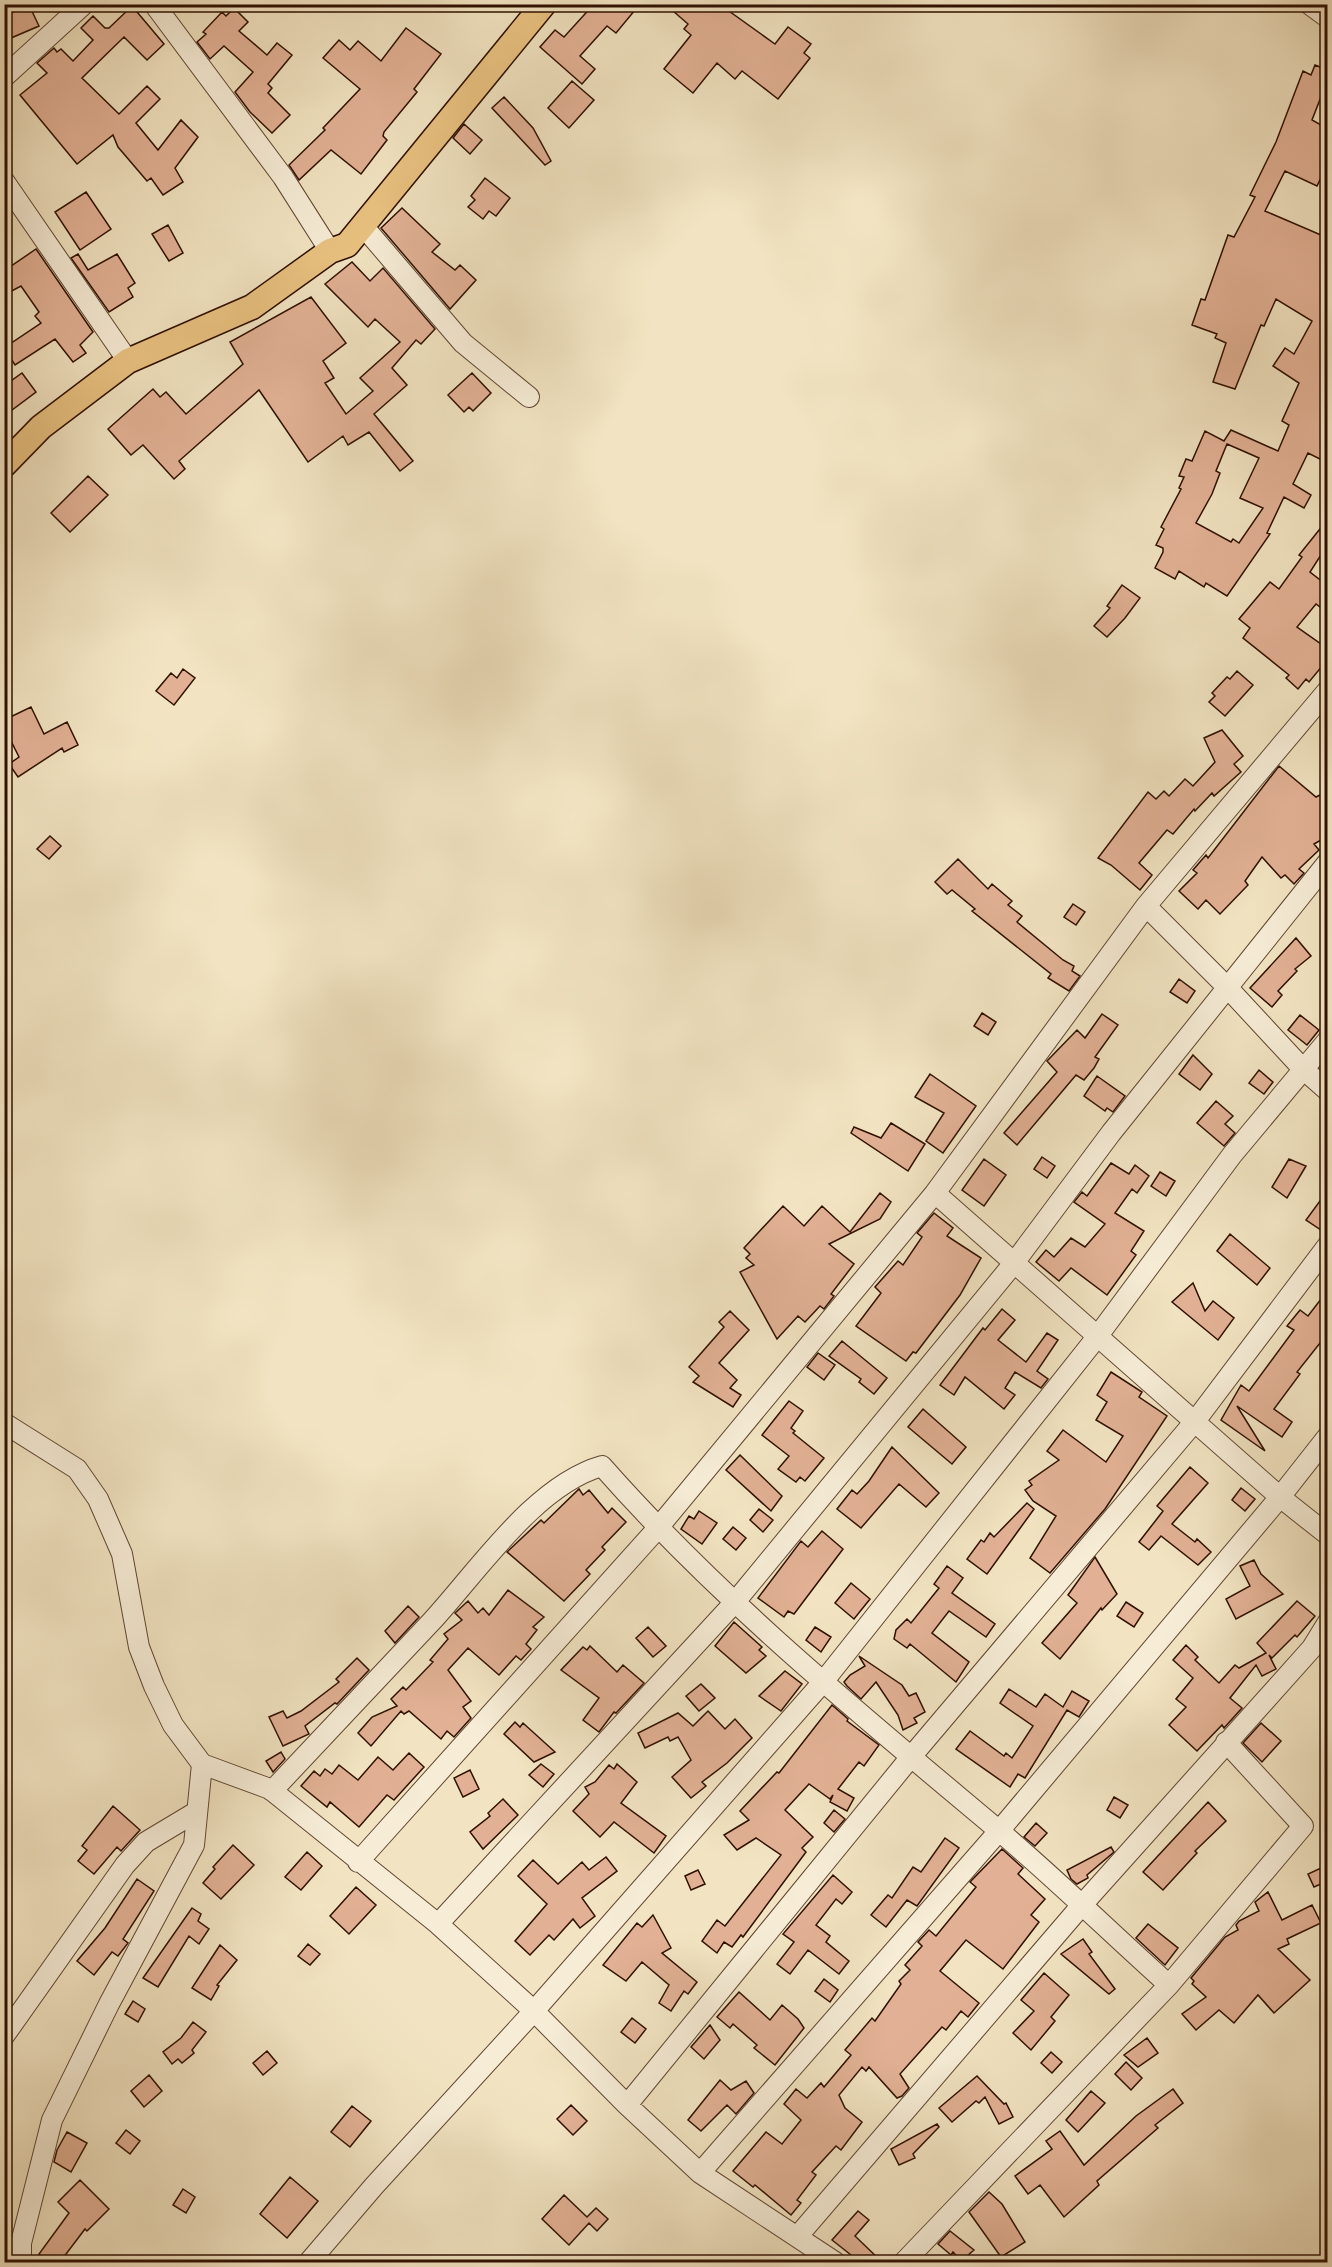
<svg xmlns="http://www.w3.org/2000/svg" width="1332" height="2267" font-family="'Libre Bodoni',serif">
  <rect width="100%" height="100%" fill="#f2e4c2"/>
  <filter id="stains"><feTurbulence type="fractalNoise" baseFrequency=".00333" numOctaves="4"/><feColorMatrix values="0 0 0 0 .2 0 0 0 0 .09 0 0 0 0 .02 0 0 0 .5 -.17"/></filter>
  <radialGradient id="worn" r=".72"><stop offset=".6" stop-color="#630" stop-opacity="0"/><stop offset="1" stop-color="#630" stop-opacity=".3"/></radialGradient>
  <path fill="#e2b195" stroke="#2f1001" stroke-width="1.5" fill-rule="evenodd" d="M594,4H640L616,33L607,26L580,56L595,69L582,84L540,47L555,30L564,37Z
    M665,4H719L775,44L788,27L811,44L804,53L810,58L778,99L742,71L735,79L717,63L693,93L664,69L691,35L684,29L688,24Z
    M29,5L39,26L4,41V16Z
    M132,6L164,44L147,60L124,37L82,78L119,114L147,86L160,99L136,123L158,150L181,120L198,137L175,168L183,182L163,195L151,178L147,181L118,147L113,135L77,164L20,95L47,73L37,63L54,48L57,52L61,49L73,61L93,40L81,28L93,16L105,28H109Z
    M234,8L248,22L239,31L267,55L277,43L292,55L268,84L272,88L268,93L290,115L272,133L250,112L235,92L253,72L224,46L210,59L197,42L206,34L203,32L222,12L226,16Z
    M406,28L441,54L414,89L417,92L384,132L383,136L387,140L361,174L331,150L299,180L289,165L325,130L323,128L360,89L323,58L339,40L350,50L358,41L381,61Z
    M1315,65L1328,70V79L1312,120L1328,129V163L1317,186L1285,171L1265,211L1328,238V463L1308,453L1293,484L1311,495L1304,508L1284,497L1267,533L1270,534L1227,596L1206,583L1204,587L1179,571L1175,579L1155,568L1163,552V548L1156,545L1164,529L1161,527L1181,489L1179,488L1184,477L1179,476L1186,459L1192,461L1205,431L1224,441L1231,430L1278,451L1289,425L1282,421L1299,383L1273,366L1285,348L1294,354L1312,321L1276,299L1264,326L1261,325L1235,389L1213,382L1226,343L1215,338L1217,334L1192,325L1201,299L1205,300L1228,235L1234,237L1255,197L1250,195L1276,142L1303,71L1311,75ZM1227,444L1259,458L1240,498L1263,508L1239,543L1233,539L1231,542L1196,523L1212,494L1220,473L1216,471Z
    M572,81L594,100L569,128L548,108Z
    M504,97L533,128L551,161L545,165L492,108Z
    M464,124L482,140L470,154L453,138Z
    M485,178L510,198L496,216L489,211L483,219L468,207L475,200L471,196Z
    M86,192L111,229L80,250L55,212Z
    M402,208L440,244L432,252L455,270L460,265L476,280L450,309L381,228Z
    M168,225L183,253L169,261L152,234Z
    M36,249L93,332L80,345L86,353L73,362L55,339L15,365L4,348L41,323L35,316L39,312L21,286L4,295V271Z
    M78,254L88,270L117,254L135,283L128,288L133,297L109,312L71,258Z
    M352,262L370,281L383,268L435,329L421,344L416,340L392,368L407,385L374,414L413,461L400,471L369,432L348,445L343,436L308,462L259,390L179,461L185,469L174,479L143,445L131,455L108,429L153,389L160,397L166,392L186,414L243,364L230,342L311,297L346,343L323,361L334,378L325,383L346,414L373,391L360,378L400,342L375,319L368,327L325,284Z
    M22,373L36,392L4,416V386Z
    M472,373L491,393L473,411L469,407L464,412L448,395Z
    M88,476L108,495L70,532L51,513Z
    M1328,519V544L1310,572L1328,586V613L1316,604L1297,627L1328,649V659L1309,682L1306,679L1298,689L1286,678L1289,675L1243,638L1250,628L1239,619L1270,582L1279,589L1302,557L1299,555Z
    M1122,585L1140,598L1125,618L1107,637L1094,626L1110,608L1107,606Z
    M183,669L195,678L174,705L156,691L171,673L177,678Z
    M1237,671L1253,685L1225,716L1209,702L1215,696L1212,693L1227,677L1230,679Z
    M31,707L44,734L67,722L78,745L64,752L62,748L18,777L9,764L19,757L4,727V720Z
    M1222,730L1243,756L1234,764L1241,772L1214,796L1212,793L1195,811L1194,809L1173,834L1167,830L1139,863L1152,875L1140,890L1111,865L1098,858L1148,792L1156,799L1164,791L1169,796L1185,779L1193,786L1215,762L1204,738Z
    M1279,766L1316,797L1328,791V836L1314,844L1319,850L1299,869L1304,873L1294,884L1285,875L1281,878L1262,857L1245,881L1248,885L1220,914L1206,900L1198,909L1179,891L1197,873L1193,870L1206,855L1208,858Z
    M50,836L61,846L49,859L37,849Z
    M958,859L988,889L992,884L1012,901L1008,905L1022,916L1017,922L1063,960L1074,966L1072,971L1080,976L1069,991L1048,978L1051,974L972,911L975,909L952,890L947,894L935,882Z
    M1073,904L1085,912L1076,925L1064,917Z
    M1296,938L1311,956L1295,969L1297,971L1278,991L1282,995L1272,1007L1250,988Z
    M1179,979L1195,991L1187,1003L1170,992Z
    M982,1013L996,1022L988,1035L974,1026Z
    M1102,1014L1118,1025L1095,1057L1099,1059L1094,1068L1084,1080L1076,1075L1017,1145L1004,1133L1057,1072L1047,1061L1077,1030L1085,1038Z
    M1300,1015L1319,1030L1307,1045L1288,1030Z
    M1193,1055L1212,1074L1200,1090L1179,1074Z
    M1259,1070L1273,1082L1264,1094L1249,1083Z
    M930,1074L976,1106L943,1153L926,1141L944,1113L915,1097Z
    M1097,1076L1125,1096L1113,1112L1107,1108L1105,1111L1084,1096Z
    M1216,1101L1233,1116L1225,1124L1235,1133L1224,1146L1197,1123Z
    M891,1123L925,1144L908,1171L851,1133L854,1127L881,1138Z
    M1042,1157L1055,1166L1047,1178L1034,1169Z
    M984,1159L1006,1175L984,1206L962,1190Z
    M1289,1159L1306,1166L1287,1198L1272,1187Z
    M1111,1163L1129,1174L1135,1165L1149,1176L1137,1193L1132,1189L1115,1213L1144,1231L1131,1251L1136,1255L1107,1295L1071,1268L1059,1281L1036,1262L1046,1250L1054,1257L1071,1238L1085,1247L1105,1224L1074,1202L1082,1192L1087,1196Z
    M1160,1172L1175,1181L1166,1196L1151,1186Z
    M1328,1190V1221L1321,1230L1306,1220Z
    M880,1193L891,1202L880,1219L829,1244L854,1264L831,1294L834,1296L824,1309L820,1306L805,1322L798,1316L777,1339L740,1272L754,1265L746,1258L750,1254L744,1248L783,1206L804,1226L822,1206L850,1232Z
    M934,1213L953,1228L947,1236L981,1258L960,1295L916,1353L913,1352L906,1361L856,1326L881,1293L875,1287L898,1261L903,1265L922,1237L917,1233Z
    M1230,1234L1270,1268L1257,1285L1217,1251Z
    M1193,1283L1205,1311L1213,1301L1234,1318L1218,1340L1172,1302Z
    M1328,1290V1333L1297,1372L1300,1374L1274,1409L1292,1422L1282,1437L1237,1406L1265,1451L1221,1420L1241,1385L1249,1391L1294,1330L1287,1326L1300,1310L1308,1316Z
    M1002,1309L1015,1320L998,1340L1026,1362L1047,1333L1058,1340L1037,1371L1048,1379L1041,1388L1015,1372L1005,1388L1015,1395L1004,1409L965,1377L954,1395L940,1385L983,1328L985,1330Z
    M730,1311L749,1330L719,1363L737,1380L730,1388L741,1395L733,1407L693,1382L699,1376L689,1367L724,1327L719,1322Z
    M842,1341L887,1378L874,1394L859,1382L861,1379L829,1356Z
    M818,1353L835,1365L824,1380L807,1367Z
    M1111,1372L1142,1392L1139,1397L1167,1416L1105,1509L1050,1573L1030,1558L1056,1516L1033,1501L1025,1490L1032,1485L1029,1481L1059,1460L1047,1451L1063,1430L1106,1462L1123,1436L1096,1420L1107,1402L1097,1395Z
    M789,1401L803,1411L791,1428L795,1431L793,1433L824,1458L805,1481L800,1477L796,1482L778,1469L789,1456L762,1435Z
    M923,1409L966,1447L952,1464L908,1427Z
    M892,1447L939,1493L926,1507L899,1484L861,1528L837,1509L852,1490L857,1494L869,1481Z
    M740,1455L782,1496L771,1511L726,1470Z
    M1190,1467L1208,1483L1172,1524L1195,1542L1197,1539L1211,1552L1198,1565L1161,1536L1149,1550L1139,1542L1163,1511L1157,1506Z
    M1241,1488L1255,1499L1245,1511L1232,1500Z
    M579,1489L583,1495L589,1490L608,1513L612,1508L626,1522L602,1547L605,1550L586,1570L590,1574L564,1601L507,1552L541,1520L544,1523Z
    M1027,1503L1034,1509L987,1574L967,1559L981,1540L984,1542L990,1533L994,1537Z
    M759,1509L773,1520L763,1532L750,1520Z
    M699,1511L717,1523L702,1544L681,1529L689,1516L694,1519Z
    M733,1527L746,1538L736,1550L723,1539Z
    M822,1531L843,1549L794,1614L788,1611L784,1617L758,1598L801,1541L808,1547Z
    M1095,1557L1117,1594L1102,1610L1101,1608L1060,1659L1042,1643L1077,1603L1068,1595Z
    M1254,1560L1261,1574L1283,1594L1236,1619L1226,1599L1250,1586L1240,1566Z
    M947,1566L963,1578L952,1593L995,1624L986,1637L949,1611L932,1633L969,1662L956,1682L910,1644L907,1648L894,1639L896,1630L907,1619L911,1623L939,1588L934,1584Z
    M851,1583L870,1599L854,1619L835,1603Z
    M508,1590L544,1617L533,1627L537,1630L526,1644L531,1649L521,1660L516,1656L499,1675L468,1648L448,1670L471,1701L463,1707L471,1718L454,1737L447,1731L441,1739L409,1711L404,1714L401,1711L371,1746L358,1733L372,1717L397,1706L391,1699L403,1687L406,1690L433,1662L430,1660L448,1639L444,1634L462,1620L455,1613L468,1601L478,1613L483,1608L489,1615Z
    M1297,1601L1315,1616L1297,1637L1295,1635L1272,1658L1269,1655L1276,1669L1262,1676L1256,1665L1230,1698L1242,1708L1224,1728L1222,1725L1197,1751L1169,1725L1186,1707L1176,1699L1193,1678L1173,1660L1186,1645L1198,1657L1195,1660L1219,1683L1235,1665L1239,1668L1266,1653L1257,1643Z
    M1126,1602L1143,1613L1134,1627L1117,1616Z
    M408,1606L419,1617L395,1643L385,1631Z
    M734,1622L762,1647L759,1650L766,1656L746,1673L715,1646Z
    M648,1627L666,1646L653,1657L636,1638Z
    M815,1627L831,1637L821,1652L806,1640Z
    M590,1646L617,1672L623,1665L644,1683L616,1713L614,1712L599,1732L583,1720L599,1698L561,1670L583,1647L587,1650Z
    M859,1656L902,1685L909,1696L916,1693L925,1712L914,1718L917,1723L903,1730L898,1715L876,1682L861,1699L847,1686L844,1682L850,1675L865,1666Z
    M357,1658L369,1670L337,1704L335,1703L305,1726L309,1734L283,1746L269,1717L283,1711L287,1718L301,1711L339,1682L336,1679Z
    M785,1671L802,1684L781,1711L759,1696Z
    M701,1684L715,1698L699,1711L686,1696Z
    M1009,1689L1036,1707L1045,1694L1063,1707L1072,1691L1089,1701L1079,1717L1067,1710L1025,1778L1018,1774L1010,1787L956,1749L970,1731L1004,1756L1006,1753L1012,1758L1033,1726L1000,1703Z
    M832,1705L848,1719L847,1721L879,1745L864,1766L859,1762L838,1789L854,1798L847,1811L830,1802L833,1795L830,1799L809,1784L785,1810L813,1837L802,1848L806,1852L743,1937L741,1935L732,1947L724,1942L717,1953L702,1941L717,1920L725,1926L781,1855L756,1838L737,1850L724,1835L749,1820L740,1811L777,1772L779,1773Z
    M708,1711L725,1729L735,1719L752,1738L727,1763L702,1782L706,1786L691,1798L672,1777L691,1760L678,1737L670,1741L668,1737L645,1748L638,1733L678,1713L693,1726Z
    M515,1722L520,1727L523,1723L555,1752L534,1762L504,1734Z
    M1261,1723L1281,1741L1262,1762L1243,1743Z
    M281,1752L285,1759L273,1772L266,1761Z
    M409,1753L424,1767L394,1800L387,1795L359,1827L330,1802L327,1807L301,1786L314,1771L320,1776L325,1769L332,1774L339,1765L358,1780L378,1757L393,1770Z
    M541,1764L554,1774L543,1787L529,1775Z
    M617,1764L637,1782L621,1803L666,1836L654,1853L614,1822L600,1837L573,1811L589,1794L585,1787L595,1782L609,1765L614,1769Z
    M470,1770L479,1789L463,1797L454,1778Z
    M1114,1797L1128,1805L1120,1818L1107,1810Z
    M503,1799L518,1815L483,1849L470,1832L490,1816L488,1813Z
    M1208,1802L1226,1821L1195,1851L1197,1853L1163,1890L1143,1872Z
    M113,1806L140,1830L121,1851L117,1847L94,1874L78,1861L87,1850L82,1846Z
    M834,1810L845,1819L834,1832L824,1823Z
    M1036,1823L1047,1833L1035,1846L1024,1837Z
    M945,1838L959,1848L917,1906L907,1900L886,1927L871,1915L888,1895L892,1898L913,1867L921,1872Z
    M233,1845L254,1865L221,1899L203,1883L215,1869L213,1867Z
    M1111,1847L1114,1852L1087,1875L1088,1878L1077,1884L1071,1879L1067,1870Z
    M1002,1849L1023,1868L1018,1874L1045,1899L1031,1915L1039,1922L1003,1969L966,1940L940,1971L979,2003L968,2017L961,2011L946,2030L942,2027L900,2074L909,2088L902,2096L897,2098L869,2067L866,2071L862,2067L839,2095L845,2108L862,2122L841,2150L836,2146L812,2172L816,2175L797,2200L801,2203L791,2215L755,2185L753,2187L733,2171L766,2132L782,2144L801,2120L784,2104L796,2089L807,2098L821,2083L824,2087L851,2055L845,2050L872,2018L875,2021L901,1984L899,1981L910,1970L905,1965L922,1946L918,1942L929,1930L936,1936L976,1887L970,1882Z
    M307,1852L322,1866L301,1890L285,1877Z
    M606,1857L617,1871L582,1898L595,1916L580,1928L573,1919L554,1940L549,1935L530,1955L515,1941L547,1904L518,1876L533,1860L558,1884L582,1862L589,1870Z
    M1321,1868L1328,1881L1314,1887L1308,1874Z
    M698,1870L705,1884L691,1890L685,1876Z
    M833,1875L852,1892L842,1904L836,1899L816,1925L830,1936L826,1942L849,1961L839,1974L808,1950L790,1974L777,1964L794,1942L783,1934Z
    M137,1879L154,1891L123,1939L128,1943L118,1956L112,1952L94,1975L77,1961L105,1928Z
    M356,1887L376,1905L349,1934L330,1916Z
    M1268,1892L1282,1920L1312,1905L1321,1923L1287,1939L1289,1944L1278,1949L1310,1980L1274,2013L1258,1995L1234,2023L1219,2010L1196,2030L1182,2014L1206,1997L1192,1984L1194,1981L1191,1978L1225,1937L1238,1930L1236,1925L1239,1921L1259,1911L1255,1902Z
    M192,1908L201,1914L198,1921L209,1929L199,1944L189,1936L158,1987L143,1978Z
    M653,1915L671,1948L662,1953L697,1982L688,1994L684,1991L671,2011L659,2003L669,1985L642,1962L626,1981L603,1965L637,1923L642,1927Z
    M1148,1924L1178,1948L1165,1965L1136,1938Z
    M1083,1939L1092,1952L1089,1954L1115,1989L1109,1994L1061,1954Z
    M308,1944L320,1954L310,1965L298,1956Z
    M220,1945L237,1960L217,1985L219,1986L211,2000L192,1988Z
    M1044,1973L1069,1995L1051,2017L1055,2021L1031,2050L1013,2033L1034,2011L1021,2000Z
    M824,1979L838,1990L830,2002L815,1991Z
    M739,1992L770,2020L782,2005L798,2019L804,2028L775,2065L754,2048L757,2045L733,2024L730,2028L717,2017Z
    M133,2001L145,2009L138,2022L125,2014Z
    M632,2018L646,2029L635,2043L621,2032Z
    M193,2022L206,2032L192,2050L194,2053L182,2063L178,2059L172,2064L163,2052L181,2038Z
    M710,2025L720,2040L704,2059L691,2047Z
    M1147,2038L1158,2053L1138,2067L1124,2055Z
    M267,2051L277,2063L263,2075L253,2063Z
    M1051,2052L1062,2062L1052,2073L1041,2063Z
    M1126,2062L1142,2078L1131,2090L1115,2074Z
    M149,2075L162,2091L144,2107L131,2091Z
    M977,2076L1004,2104L1006,2103L1013,2117L999,2124L985,2097L979,2103L976,2101L952,2122L939,2108Z
    M720,2080L731,2090L746,2081L754,2093L736,2114L727,2105L701,2131L688,2120Z
    M1173,2089L1183,2103L1155,2125L1158,2128L1097,2181L1099,2185L1064,2217L1040,2185L1028,2194L1015,2176L1052,2149L1046,2141L1060,2131L1084,2165L1136,2116Z
    M1091,2091L1105,2103L1078,2132L1066,2120Z
    M571,2105L587,2121L573,2135L557,2119Z
    M352,2106L371,2121L350,2147L331,2132Z
    M937,2124L939,2127L913,2154L915,2158L899,2165L891,2149Z
    M126,2130L140,2141L130,2154L116,2143Z
    M67,2132L87,2143L71,2172L54,2162L57,2150Z
    M290,2177L318,2201L287,2238L260,2214Z
    M80,2180L109,2209L87,2231L85,2229L60,2262H51L39,2254L69,2213L58,2202Z
    M183,2189L195,2197L186,2213L173,2205Z
    M989,2192L1002,2204L1025,2242L1001,2257L969,2212Z
    M564,2195L587,2217L596,2208L608,2219L597,2231L589,2223L569,2245L542,2219Z
    M858,2211L869,2220L855,2236L882,2262H860L832,2240Z
    M950,2231L974,2250L961,2261L953,2252L951,2255L938,2244Z"/>
  <g fill="none" stroke-linecap="round" stroke-linejoin="round">
    <defs>
      <path id="minor" d="M154,4L283,177L330,251
        M1309,4L1328,18
        M4,77L84,4
        M4,181L128,361
        M363,226L463,343L529,397
        M1146,906L1227,987L1303,1069L1328,1091
        M935,1193L1280,1497L1328,1535
        M4,1423L77,1469L98,1499L122,1554L139,1647L154,1686L173,1725L202,1764L270,1789L438,1924L534,2011L627,2105L700,2173L835,2262
        M272,1791C325,1734 379,1678 432,1621C478,1571 535,1485 602,1466C720,1600 860,1714 997,1829C1056,1879 1111,1933 1169,1985
        M358,1862L657,1529L935,1193L1146,906L1328,690
        M438,1924L735,1602L1014,1263L1111,1133L1328,862
        M4,2036L125,1865L146,1842L196,1812
        M627,2105L910,1758L1196,1420L1328,1245
        M700,2173L999,1831L1280,1497L1328,1436
        M797,2237L1081,1906L1312,1648L1328,1622
        M21,2262V2243L52,2120L109,2004L194,1845L202,1764
        M309,2262L374,2186L534,2011L823,1682L1097,1337L1232,1155L1328,1040
        M904,2262L1169,1985L1303,1826L1226,1742"/>
      <path id="major" d="M4,465L41,427L128,361L252,307L330,251L347,245L544,4"/>
    </defs>
    <use href="#minor" stroke="#604531" stroke-width="22"/>
    <use href="#major" stroke="#2f1001" stroke-width="27"/>
    <use href="#minor" stroke="#f7edd7" stroke-width="20"/>
    <use href="#major" stroke="#e9c281" stroke-width="24"/>
  </g>
  <rect width="1332" height="2267" fill="none" stroke="#f2e4c2" stroke-width="24"/>
  <rect x="6" y="6" width="1320" height="2255" fill="none" stroke="#2f1001" stroke-width="3"/>
  <rect x="12" y="12" width="1308" height="2243" fill="none" stroke="#2f1001" stroke-width="1.5"/>
  <rect width="100%" height="100%" filter="url(#stains)"/>
  <rect width="100%" height="100%" fill="url(#worn)"/>
</svg>
